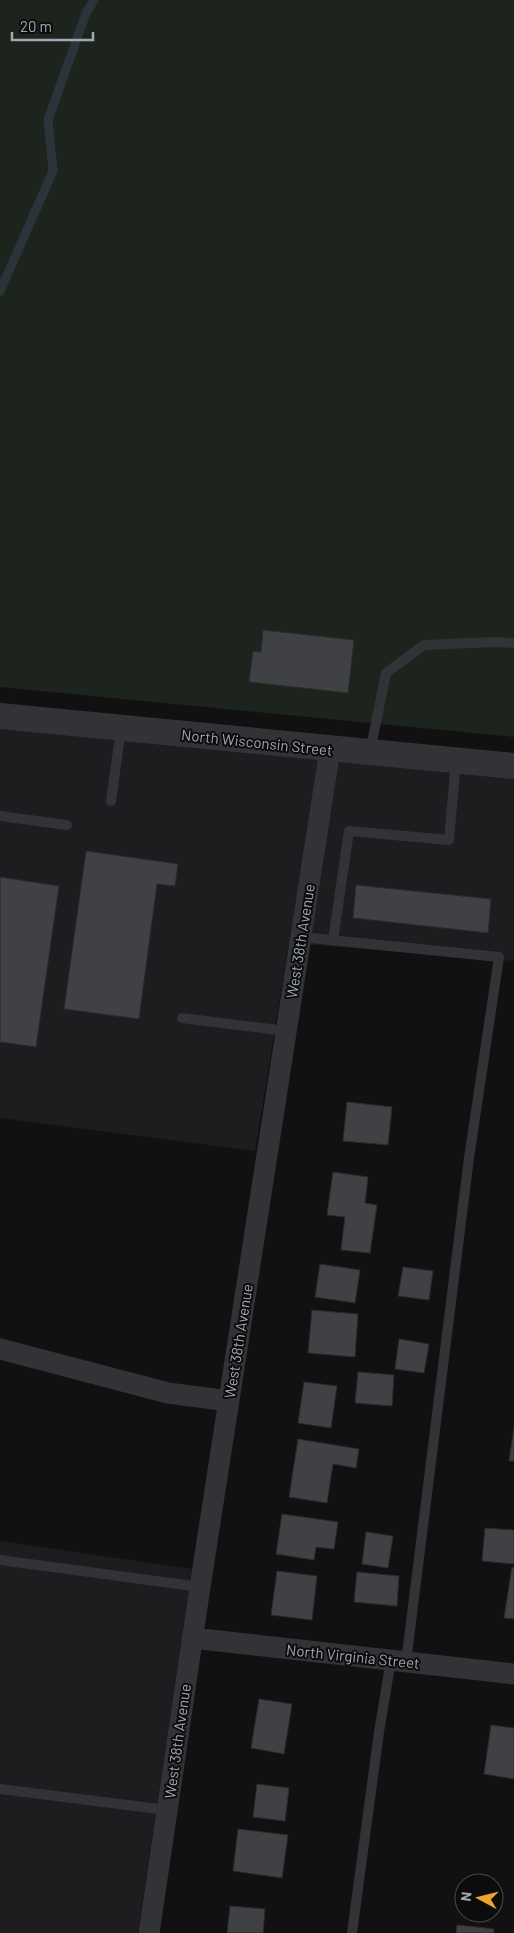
<svg xmlns="http://www.w3.org/2000/svg" width="514" height="1933" font-family="Barlow,sans-serif">
  <rect width="100%" height="100%" fill="#111112"/>
  <path fill="#1d1d1f" d="M0,724L514,776V961L289,943L255,1151L0,1118Z
    M0,1541L192,1569L138,1933H0Z"/>
  <path fill="#1d241e" d="M0,0H514V737L0,687Z"/>
  <g fill="none" stroke-linecap="round" stroke-linejoin="round">
    <path stroke="#2b343a" stroke-width="9" d="M0,291L53,171L48,120L86,13L94,0"/>
  </g>
  <path fill="#404145" stroke="#2b2b2e" d="M263,630L354,640L348,693L249,682L253,651L261,652Z
    M86,851L178,864L175,886L157,884L139,1019L64,1009Z
    M0,877L59,886L36,1047L0,1042Z
    M356,885L491,899L488,933L353,918Z
    M347,1102L392,1107L388,1145L343,1141Z
    M333,1172L368,1177L365,1203L377,1205L370,1253L341,1250L345,1217L327,1215Z
    M320,1264L360,1270L355,1303L315,1297Z
    M403,1267L433,1271L429,1300L398,1296Z
    M312,1310L358,1314L355,1357L308,1353Z
    M399,1339L429,1344L424,1373L395,1369Z
    M358,1372L394,1375L392,1406L355,1403Z
    M304,1382L337,1386L331,1428L298,1423Z
    M514,1427V1461H509Z
    M298,1439L359,1449L356,1468L333,1464L327,1503L289,1497Z
    M282,1514L338,1522L334,1549L316,1547L314,1560L276,1554Z
    M485,1528L514,1530V1564L482,1561Z
    M366,1532L393,1536L388,1568L362,1564Z
    M512,1567L514,1568V1619L504,1618Z
    M277,1571L317,1576L312,1620L271,1615Z
    M357,1572L399,1576L397,1606L354,1602Z
    M259,1699L292,1704L284,1754L251,1748Z
    M491,1725L514,1728V1779L484,1774Z
    M257,1784L289,1788L285,1821L253,1817Z
    M238,1829L288,1835L282,1878L233,1871Z
    M230,1906L265,1909L263,1933H227Z
    M457,1925L494,1929V1933H456Z"/>
  <g fill="none" stroke-linecap="round" stroke-linejoin="round">
    <path stroke="#323337" stroke-width="10" d="M370,752L386,673L424,645L495,642L514,643
      M111,801L121,729
      M0,816L67,825
      M301,937L499,957L469,1158L406,1662
      M333,940L349,831L449,840L456,761
      M182,1018L286,1031
      M0,1560L200,1587
      M0,1789L167,1810
      M352,1933L379,1732L391,1660"/>
    <path stroke="#323337" stroke-width="21" d="M0,1349L168,1393L229,1401
      M192,1638L514,1674
      M149,1933L200,1587L330,749"/>
    <path stroke="#323337" stroke-width="26" d="M0,716L514,766"/>
  </g>
  <g text-anchor="middle" dominant-baseline="central" stroke-width="4" stroke-linejoin="round" paint-order="stroke">
    <g font-size="15" fill="#a2a8b2" stroke="#0c0c0d">
      <text transform="translate(257 742) rotate(6)">North Wisconsin Street</text>
      <text transform="translate(300 941) rotate(-81)">West 38th Avenue</text>
      <text transform="translate(238 1341) rotate(-81)">West 38th Avenue</text>
      <text transform="translate(353 1656) rotate(6)">North Virginia Street</text>
      <text transform="translate(177 1741) rotate(-82)">West 38th Avenue</text>
    </g>
  </g>
  <g transform="translate(479 1898) rotate(277)"><circle r="24" fill="#0c0c0d" stroke="#484a4f"/>
  <path d="M0-4L9 19L0 12L-9 19Z" fill="#eca42f"/>
  <text y="-8" font-size="14" font-weight="bold" text-anchor="middle" fill="#a2a8b2">N</text>
  </g>
  <path d="M12 32v8h81v-8" fill="none" stroke="#a2a8b2" stroke-width="2.5"/>
  <text x="20" y="32" font-size="15" fill="#a2a8b2" stroke="#0c0c0d" stroke-width="4" paint-order="stroke">20 m</text>
</svg>
